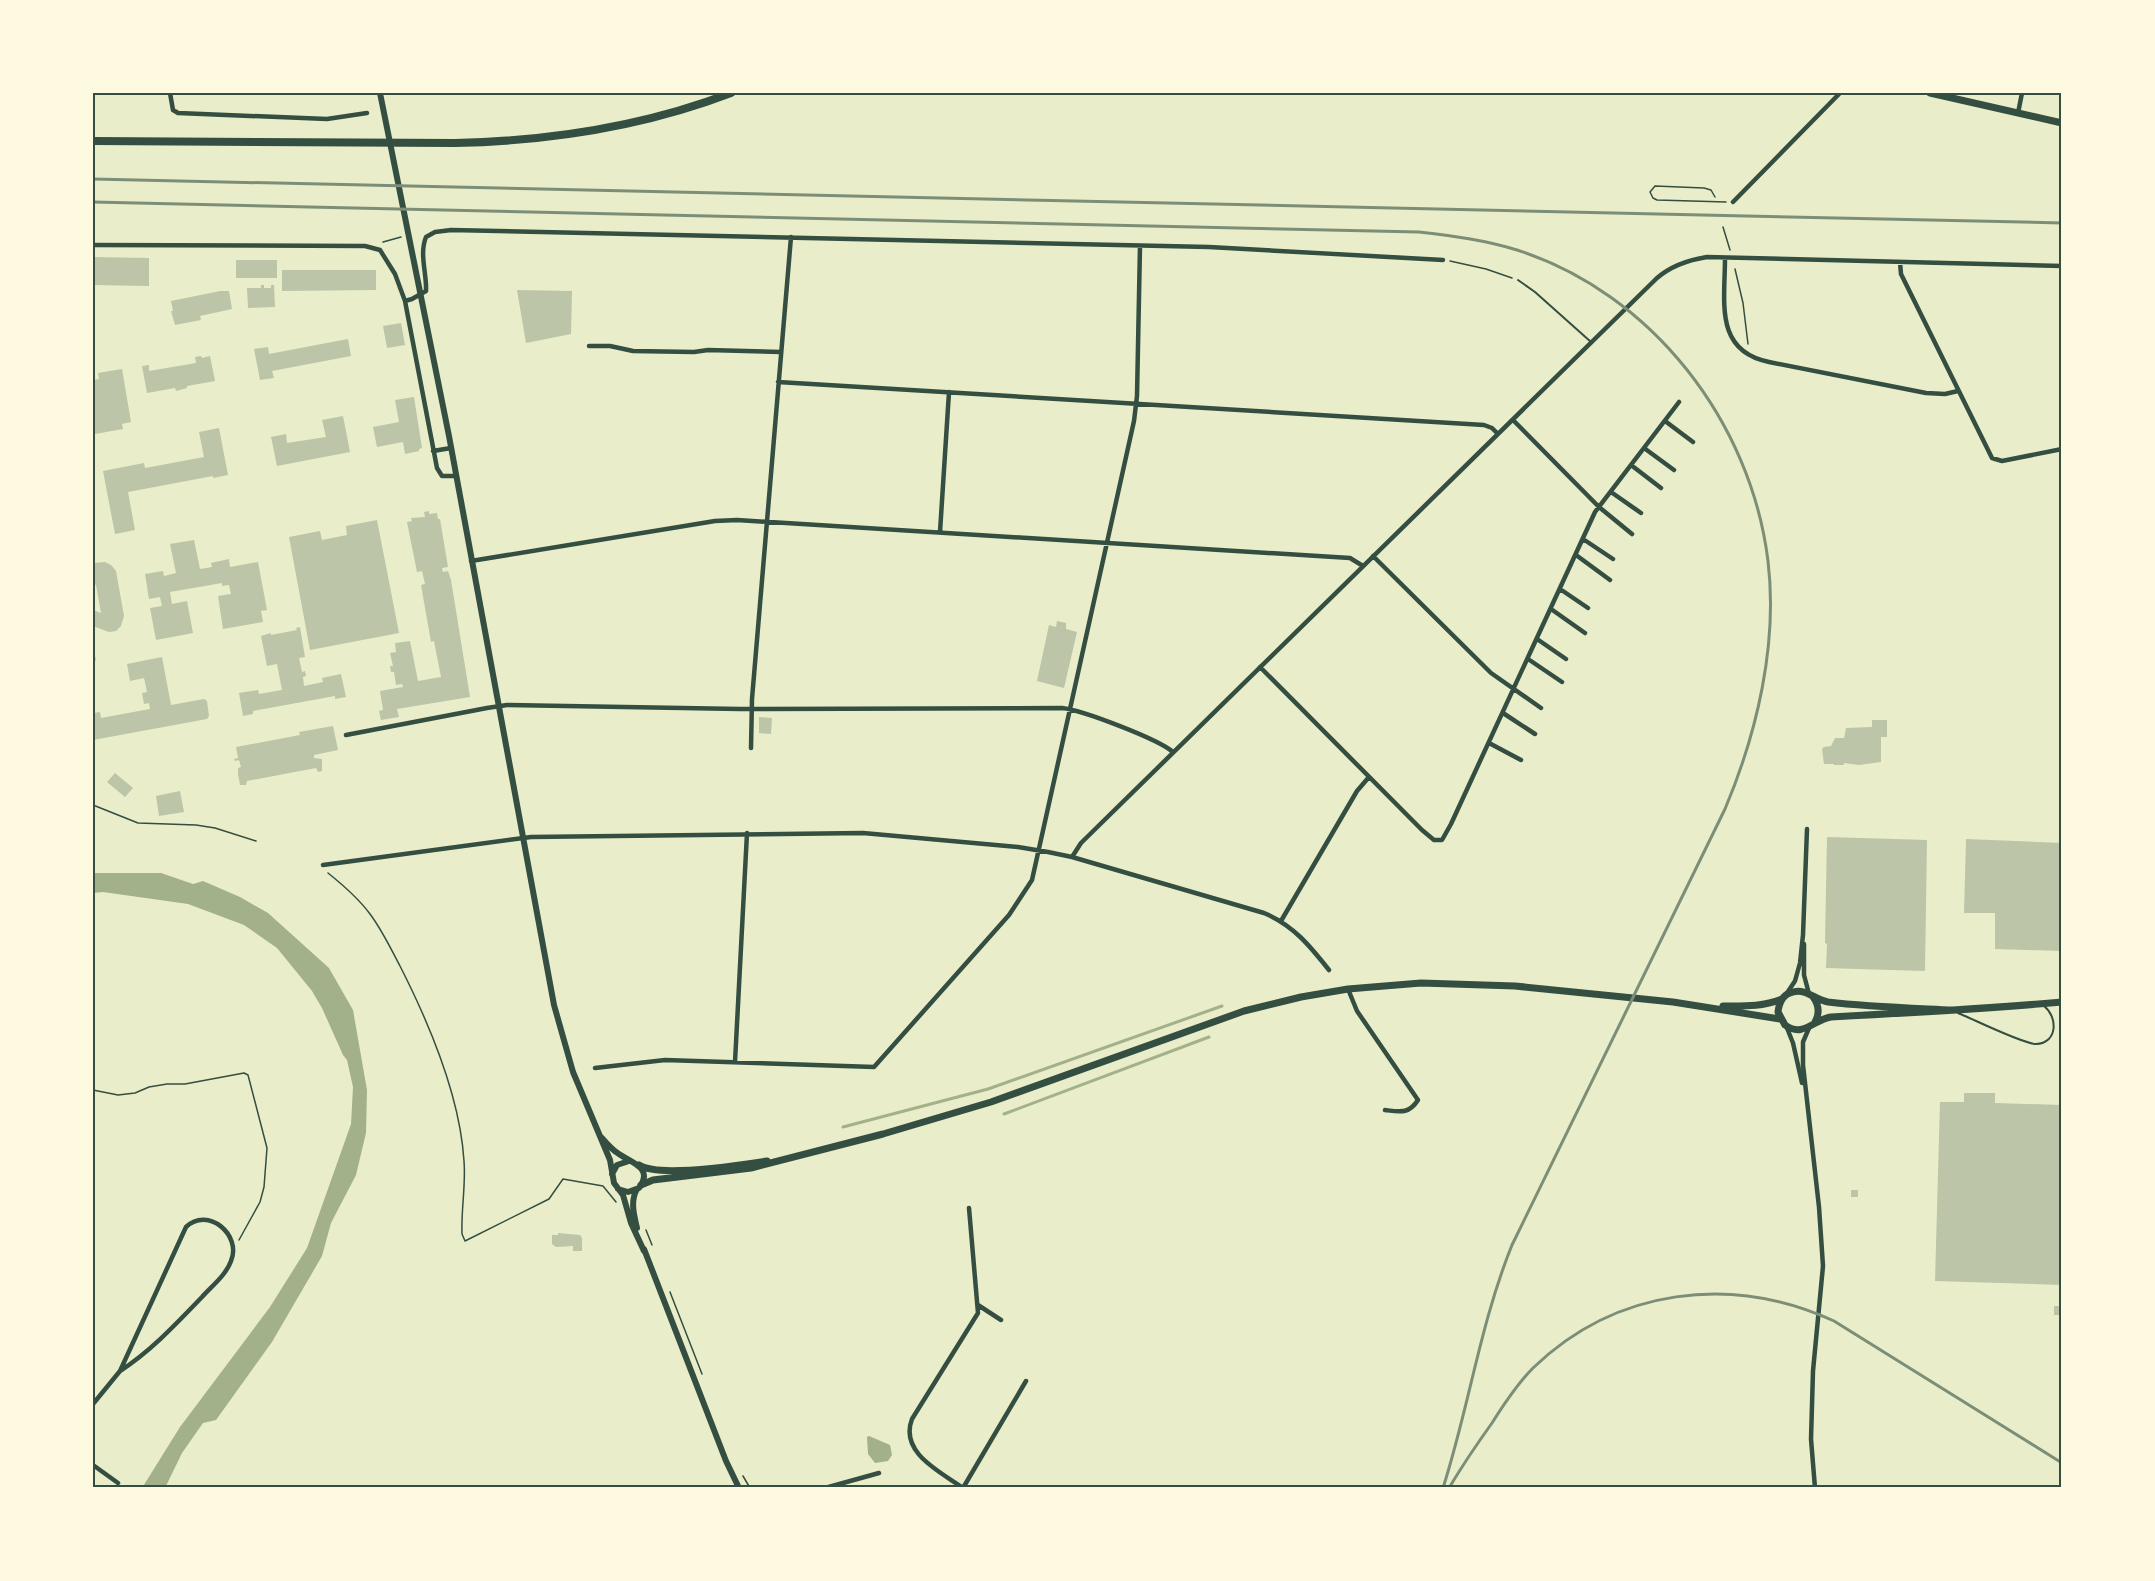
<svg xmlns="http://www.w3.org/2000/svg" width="2155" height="1581" font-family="'Public Sans',sans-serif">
  <rect width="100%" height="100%" fill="#e9edc9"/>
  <path fill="#a3b18a" d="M93,873H161L193,884L203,881L240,897L268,913L329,968L353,1010L367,1090L366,1133L356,1175L331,1223L322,1256L272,1342L216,1420L203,1423L182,1453L165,1488H142L180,1427L270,1307L307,1248L351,1124L353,1087L347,1060L343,1055L322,1008L312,991L277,948L244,925L188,904L103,892L93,893Z
    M869,1436L890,1445L892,1455L888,1461L875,1463L868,1454L867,1437Z"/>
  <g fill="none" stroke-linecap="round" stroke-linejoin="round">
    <path stroke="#a3b18a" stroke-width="3" d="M1004,1114L1209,1037
      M843,1127L988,1089L1222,1006"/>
  </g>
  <path fill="#bcc5a7" d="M93,257L149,258V286L93,285Z
    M236,260H277V278H236Z
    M282,270H376V290L282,291Z
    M261,285H264V288H271V285H274L275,307L248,308L247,288H261Z
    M517,290L572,291L571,334L526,343Z
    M220,291H229L232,309L200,316L201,320L175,325L171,311H173L171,301Z
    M401,323L405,345L387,348L383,326Z
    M348,339L351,356L272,371L274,378L260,380L254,349L268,347L269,354Z
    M201,356L202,358L210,356L215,381L187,386V388L176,391L175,388L147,393L142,366L149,365V371L196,363L195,357Z
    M122,369L131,422L122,424L123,429L95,434L93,423V380L99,379L98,373Z
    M414,397L422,448L419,449V451L405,454L403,442L377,447L373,427L399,422L395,400Z
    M343,416L350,452L277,466L271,437L286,434L287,443L326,437L322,420Z
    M219,428L228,475L213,478V476L128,492L135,530L115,534L103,471L144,463L145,468L204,457L199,432Z
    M429,511V514L437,513L438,519H440L448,567L442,568L443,572L448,571L451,580L470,697L397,709L399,717L381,720L379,711L383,710L380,691L403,687L402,684L396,685L394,672H391L390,666H393L390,653L396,652L395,643L410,641L418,681L441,677L434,641L431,642L421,585L425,584L422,571L417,572L407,522L412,521L411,518L425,517L424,512Z
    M377,520L399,633L310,650L289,537L320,531L322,540L347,535L346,526Z
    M194,540L200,569L212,567L211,563L229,559L230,567L258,562L267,610L261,611L263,622L223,629L218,596L231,594L229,585L222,586V583L170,592L172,604L187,601L193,633L156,640L150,608L162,606L160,597L149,599L145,574L163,571L164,576L176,573L170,544Z
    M105,562L111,565L116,571L124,616L121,626L116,631L109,632L93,626V610L101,613L96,585L93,583V563Z
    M1057,621L1066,623V629L1077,632L1064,688L1037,681L1049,625L1056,627Z
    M300,627L305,657L299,658L302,672L305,671L306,676L303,677L304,686L323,682L322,678L341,674L346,697L335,699V696L253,711V714L243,716L239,693L258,690L259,694L282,690L277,664L267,666L261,636L271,633V635L297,630L296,628Z
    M93,650L96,659L93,668Z
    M162,657L171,705L204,699L207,701L209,716L207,719L93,740V713L100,712L101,718L150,709L149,703L144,704L142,693L147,692L144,678L130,681L127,664Z
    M759,717L772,718L771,734L759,733Z
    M1872,720H1887V737H1881V762L1859,765L1844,763V765H1834V764H1824L1822,749L1824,747L1831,746L1835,738H1844L1846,728L1872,727Z
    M333,726L338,750L314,755V758L322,759V771L318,772L316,768L247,781L246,785H240L238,774V768L241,767L239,760L235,761L234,759L238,758L236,747L300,735L299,732Z
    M115,773L133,788L125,797L107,782Z
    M180,791L184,812L159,816L156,796Z
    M1827,837L1927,840L1925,971L1826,968L1827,944L1825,943Z
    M1966,839L2062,843V951L1995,949V913H1964Z
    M1964,1093H1995V1103L2062,1105V1285L1935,1281L1940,1102H1964Z
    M1851,1190H1858V1197H1851Z
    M558,1233L580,1235L582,1238V1251H573V1246L556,1247L552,1244V1235H558Z
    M2054,1306H2062V1315H2054Z"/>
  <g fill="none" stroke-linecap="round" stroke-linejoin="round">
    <path stroke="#344e41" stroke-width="1.5" d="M1715,197L1711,190L1704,188L1655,186L1650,192L1653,198L1657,200L1726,202
      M1723,227L1730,250
      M383,242L401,237
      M1450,261L1486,269L1512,278
      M1735,269L1743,303L1748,344
      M93,805L138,823L196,825L215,828L256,841
      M328,873C343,885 359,899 370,914C382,930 391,949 400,966C429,1023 460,1096 464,1161C466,1185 461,1209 462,1234L465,1241L549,1199L563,1179L603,1186L616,1202
      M93,1090L118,1095L135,1093L149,1087L167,1084H185L244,1073L248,1075L267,1148L264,1187L260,1202L239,1240
      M646,1230L652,1245
      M670,1292L702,1374
      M743,1476L750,1488"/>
    <path stroke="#344e41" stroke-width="2" d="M1518,280L1535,292L1591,342
      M1958,1013C1973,1019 2023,1044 2036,1044C2058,1043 2058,1017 2044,1006"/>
    <path stroke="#344e41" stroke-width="4.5" d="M170,93L173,110L178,113L327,119L367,113
      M2018,113L2022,93
      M1733,202L1840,93
      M93,245L365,246L380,250L395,274L405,301L437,468L442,476H456
      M1725,258C1725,302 1714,351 1769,362L1926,393L1945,394L1958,391
      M1900,262L1901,274L1992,458L2002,461L2062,449
      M405,301L412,299L426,291C427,274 419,254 426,237L435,232L451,230L1209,247L1443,260
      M589,346H610L633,351L694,352L708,350L781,352
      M778,382L1484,425L1492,428L1498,434
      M1513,420L1599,507L1632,534
      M1665,421L1693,442
      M1644,448L1674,470
      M433,451L451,448
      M1631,465L1661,488
      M1611,492L1641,513
      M940,532L949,392
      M1583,539L1613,559
      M1576,555L1610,580
      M1373,556L1491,673L1541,708
      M471,561L715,521L737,520L1350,558L1363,566
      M1560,589L1588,608
      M1551,609L1585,633
      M1537,639L1566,659
      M1528,659L1562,682
      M1260,667L1422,830L1434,840H1442L1451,824L1595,512L1679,402
      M1503,713L1535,734
      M346,735L487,708L507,705L740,709L1062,708C1082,710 1158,739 1173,752
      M1489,743L1521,760
      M751,748L752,699L791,237
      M1072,857L1081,843L1657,278C1671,266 1688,260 1707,257L2062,266
      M323,865L531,837L863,833L1018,847L1048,852L1072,857L1264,913C1293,925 1310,946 1329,970
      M1281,921L1357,791L1369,777
      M1804,944V975L1809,994
      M1348,989L1357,1011L1418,1100C1409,1114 1401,1112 1385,1110
      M1787,993L1795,981L1800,963L1803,935L1807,829
      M1787,1028L1793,1043L1802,1083
      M1809,1028L1803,1042V1065L1819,1207L1823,1266L1813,1371L1811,1439L1815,1488
      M735,1062L747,833
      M595,1068L665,1060L874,1067L1009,915L1032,880L1134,421L1137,396L1140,246
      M978,1305L1001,1320
      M93,1404L120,1371L186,1227C208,1206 242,1235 231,1261C226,1275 212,1286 202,1297C177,1323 151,1351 120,1371
      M93,1465L118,1483
      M825,1488L879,1473
      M963,1488C941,1472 899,1453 912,1419L978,1313L969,1208
      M963,1488L1026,1381"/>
    <path stroke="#344e41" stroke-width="6" d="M380,93L449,436L554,1005L573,1072L610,1160L614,1183L623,1195L631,1223L644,1251
      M601,1137C607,1144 612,1150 619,1154C632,1163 654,1168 639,1188L628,1192L618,1189
      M612,1174L617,1165L629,1161
      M637,1228C634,1215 630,1201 637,1189
      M644,1249L726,1461L739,1488"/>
    <path stroke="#344e41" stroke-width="7" d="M1930,93L2062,123
      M1813,997C1819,1005 1820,1013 1815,1022
      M1723,1006C1743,1006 1763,1007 1782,999
      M1953,1010C1911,1008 1869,1007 1828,1002C1815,1000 1806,988 1793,992C1783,994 1779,1003 1778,1012L1785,1025C1803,1038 1813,1020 1831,1017C1908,1013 1985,1009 2062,1002
      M639,1165C659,1178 741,1165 767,1161
      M641,1185L653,1180L751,1168L883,1134L991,1102L1244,1011L1301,997L1348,989L1421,983L1515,986L1673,1002L1780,1019"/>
    <path stroke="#344e41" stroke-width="8" d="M93,141L455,143C550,141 642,127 731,93"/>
    <path stroke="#7c8e77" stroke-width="3" d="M93,179L2062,223
      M93,202L1419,232C1453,236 1485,240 1517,250C1652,293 1751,422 1768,561C1778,644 1757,733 1725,809L1512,1245C1480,1324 1469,1407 1443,1488
      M1449,1488C1462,1466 1477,1444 1492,1423C1504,1404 1517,1384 1533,1368C1616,1288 1731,1274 1834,1321L2062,1463"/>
  </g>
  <rect width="2155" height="1581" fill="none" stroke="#fefae0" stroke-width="189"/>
  <rect x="94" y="94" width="1966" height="1392" fill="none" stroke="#344e41" stroke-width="2"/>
</svg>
